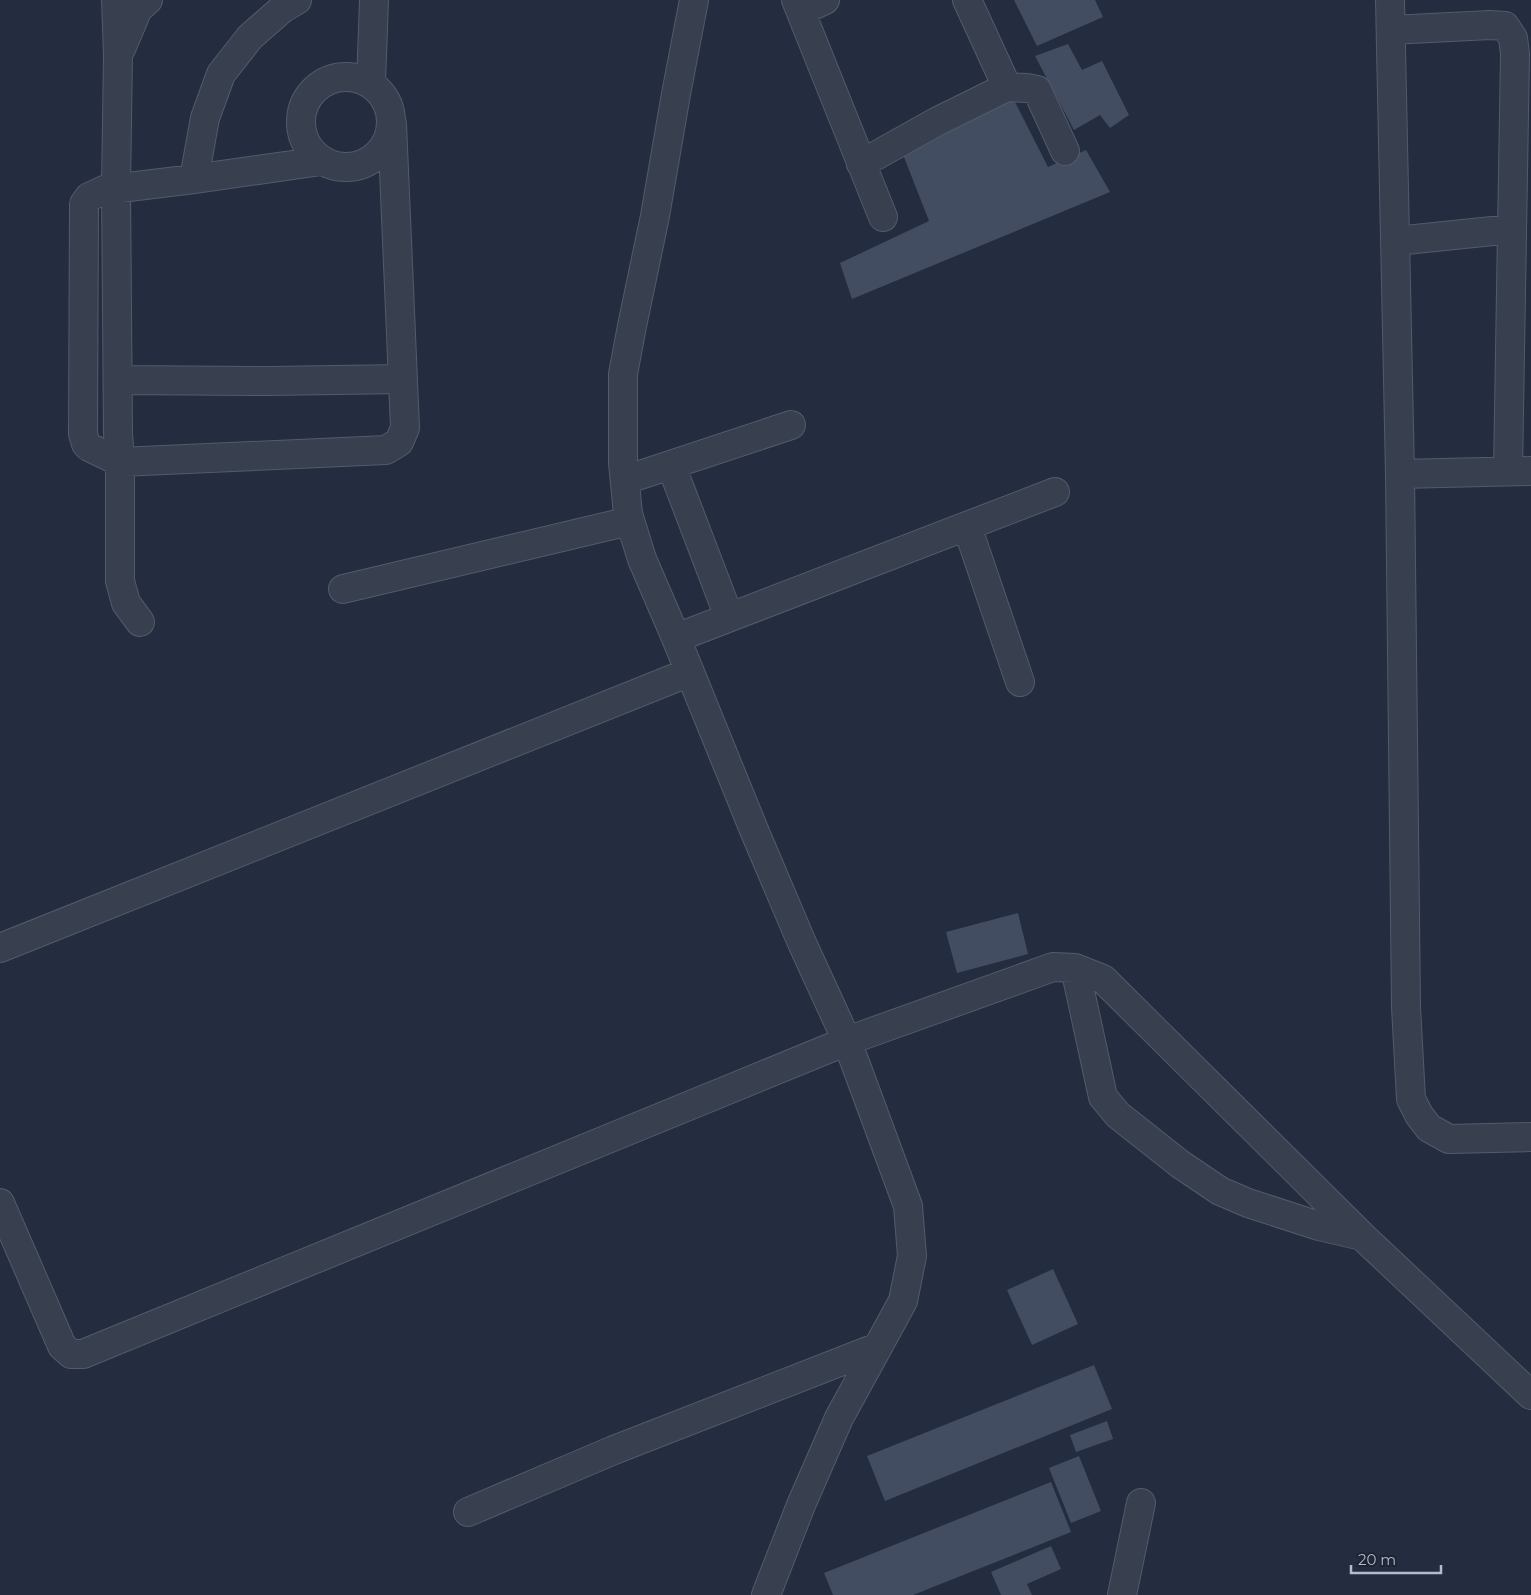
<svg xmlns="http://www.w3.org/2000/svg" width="1531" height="1595" font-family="Montserrat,sans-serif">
  <rect width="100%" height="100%" fill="#242d3f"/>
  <path fill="#434d61" d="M1014,0H1095L1103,17L1037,46Z
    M1068,44L1082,70L1102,61L1129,115L1110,128L1100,115L1074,130L1035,56Z
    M1012,96L1048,167L1086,150L1110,192L852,299L840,263L929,221L902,152Z
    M1018,913L1028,954L957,973L946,932Z
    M1053,1269L1078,1324L1032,1345L1007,1290Z
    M1094,1365L1112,1409L885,1501L867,1456Z
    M1107,1421L1113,1439L1076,1452L1070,1435Z
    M1079,1456L1101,1511L1071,1523L1049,1468Z
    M1051,1482L1071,1532L913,1595H833L824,1573Z
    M1051,1546L1061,1569L1027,1584L1032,1595H1001L991,1572Z"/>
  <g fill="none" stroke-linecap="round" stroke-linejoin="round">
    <defs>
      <path id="minor" d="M116,0L118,55L116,188L118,433L120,462L386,450L399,442L405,428L392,124
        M694,0L676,94L655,216L632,326L623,374V463L628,514L642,559L676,638L754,830L802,943L847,1041L908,1206L912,1256L903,1301L839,1418L801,1505L766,1595
        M796,0L883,217
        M967,0L1007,87
        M1390,0L1400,474L1406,1007L1411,1099L1419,1115L1429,1128L1449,1139L1531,1137
        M801,11L825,0
        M1391,30L1490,25L1505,26L1513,38L1515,54L1508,471
        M121,49L138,9L148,0
        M301 122a45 45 0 1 1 90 0a45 45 0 1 1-90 0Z
        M371,83L374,0
        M861,164L936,122L1007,87L1027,88L1037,90L1065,151
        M194,179L205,118L221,74L250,37L282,9L297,0
        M1396,241L1512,229
        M118,380L269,381L403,379
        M671,465L729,617
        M1400,474L1531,471
        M625,480L791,425
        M967,526L1020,682
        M343,589L630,521
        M140,622L126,603L120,581V462L89,447L86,444L83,434L84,204L89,197L104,190L194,179L321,161
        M676,638L1055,492
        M0,948L690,672
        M1075,968L1103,1097L1118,1115L1180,1164L1220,1191L1248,1203L1319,1226L1362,1236
        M0,1203L62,1346L71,1354H83L847,1041L1053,967L1075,968L1103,979L1362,1236L1531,1395
        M468,1512L614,1450L878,1347
        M1122,1595L1141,1503"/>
    </defs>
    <use href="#minor" stroke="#535b6a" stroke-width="30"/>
    <use href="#minor" stroke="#38404f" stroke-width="28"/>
  </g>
  <path d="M1351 1565v8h90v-8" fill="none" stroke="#b4bbca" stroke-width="2.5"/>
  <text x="1358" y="1565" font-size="15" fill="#b4bbca" stroke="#1d2534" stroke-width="4" paint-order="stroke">20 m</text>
</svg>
